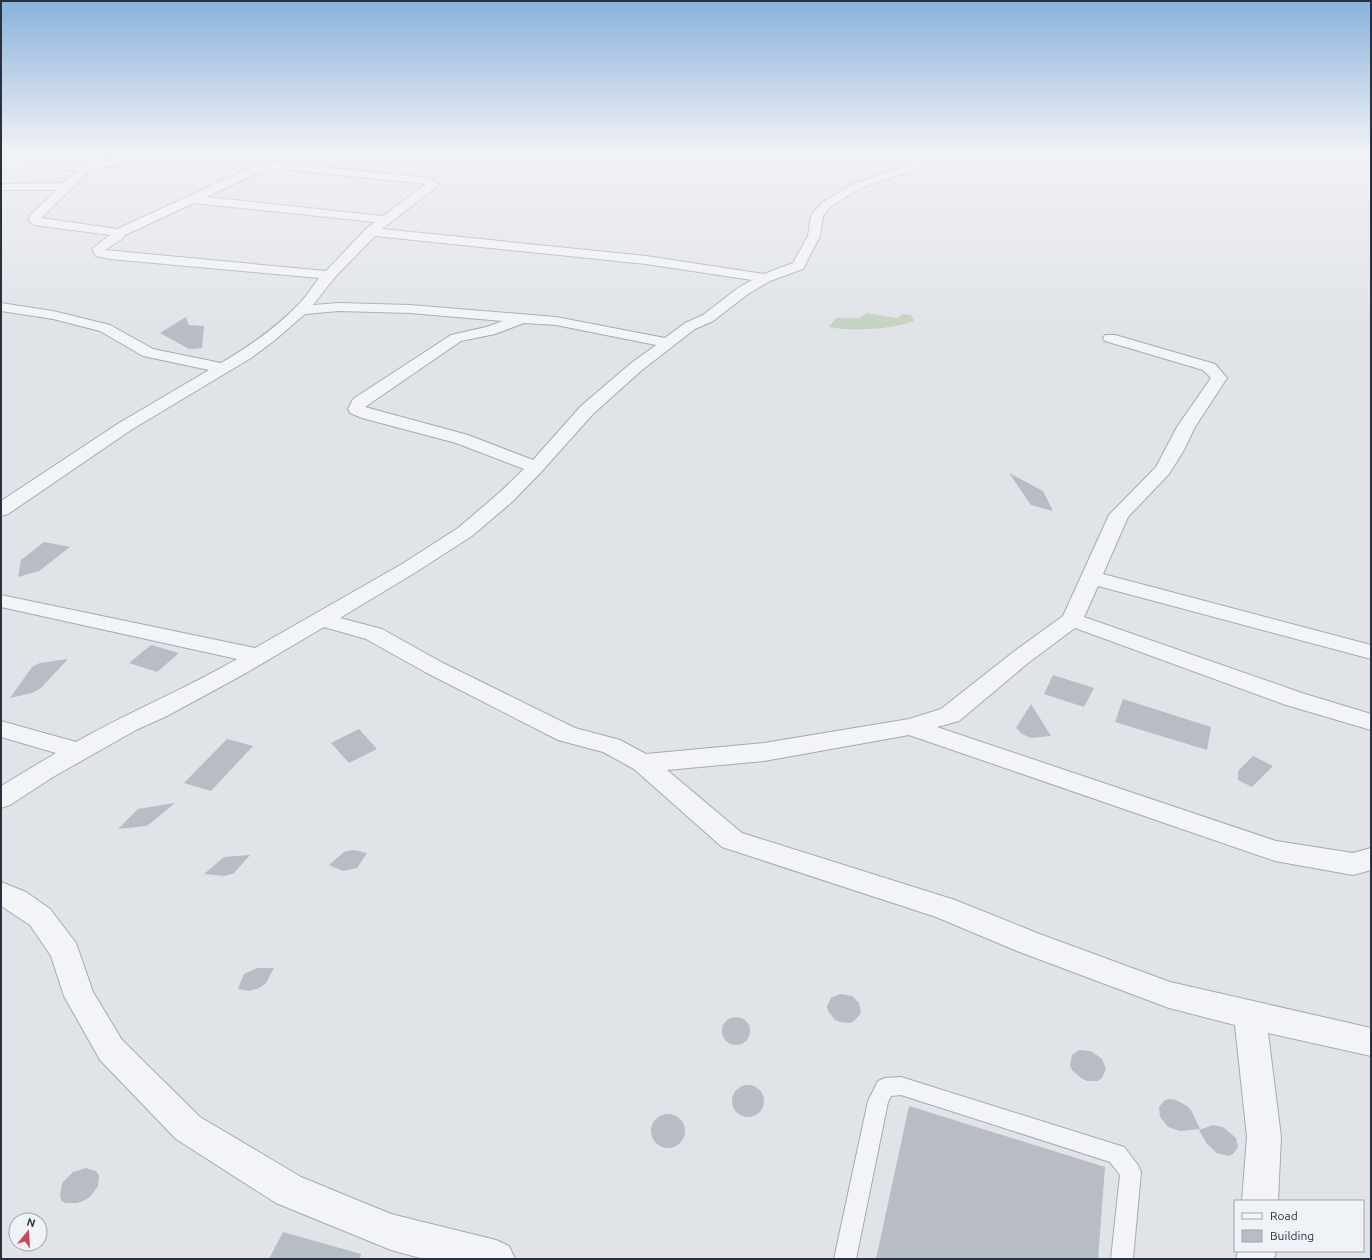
<svg xmlns="http://www.w3.org/2000/svg" width="1372" height="1260" font-family="Ubuntu,sans-serif">
  <rect width="100%" height="100%" fill="#e0e3e8"/>
  <path fill="#c5d2c1" d="M867,313L897,318L902,314L911,315L914,321C893,329 850,332 829,327L836,318H859Z"/>
  <path fill="#b7bcc5" d="M186,317L189,325L204,326L202,348L189,349L160,333Z
    M1009,473L1043,491L1053,511L1031,505Z
    M44,542L70,547L39,571L18,577L21,560Z
    M151,645L179,653L157,672L129,663Z
    M68,659L40,689L32,693L10,698L32,667L40,663Z
    M1053,675L1094,688L1084,707L1044,694Z
    M1123,699L1211,727L1207,750L1115,722Z
    M1031,704L1051,736L1031,738L1022,734L1016,728Z
    M359,729L377,749L349,763L331,743Z
    M227,739L253,746L211,791L184,783Z
    M1253,756L1273,766L1252,787L1238,780V771Z
    M175,803L147,826L118,829L138,809Z
    M353,850L367,853L357,868L343,871L329,865L344,852Z
    M250,855L234,873L225,876L204,874L224,857Z
    M257,968H274L266,983L259,988L250,991L238,989L244,974Z
    M840,994L852,996L859,1003L861,1013L855,1020L851,1023L840,1022L835,1020L828,1011L827,1006L831,998Z
    M722 1031a14 14 0 1 1 28 0a14 14 0 1 1-28 0Z
    M1079,1050L1091,1051L1102,1059L1106,1069L1102,1078L1098,1081H1087L1081,1078L1072,1070L1070,1065L1072,1055Z
    M732 1101a16 16 0 1 1 32 0a16 16 0 1 1-32 0Z
    M1170,1099L1176,1100L1187,1106L1191,1110L1200,1129L1180,1131L1168,1127L1160,1117L1159,1107L1165,1100Z
    M909,1106L1105,1167L1098,1259H876Z
    M651 1131a17 17 0 1 1 34 0a17 17 0 1 1-34 0Z
    M1213,1125L1223,1127L1236,1138L1238,1147L1233,1154L1228,1156L1217,1153L1207,1144L1199,1130Z
    M86,1168L96,1171L99,1175L98,1186L90,1197L83,1201L77,1203H65L61,1200L60,1195L62,1183L73,1172Z
    M283,1232L361,1254L360,1259H269Z"/>
  <g fill="none" stroke-linecap="round" stroke-linejoin="round">
    <defs>
      <path id="service" d="M901,1077L1124,1147L1138,1165L1141,1172L1133,1259H1111L1120,1175L1110,1162L901,1095L891,1096L888,1102L856,1259H834L868,1101L878,1081L885,1078Z"/>
      <path id="minor" d="M99,152H111L100,162L139,152H158L113,166L90,170L41,218L117,229L259,164L273,162L428,178L436,181L438,185L436,187L382,229L646,256L764,274L793,263L808,236L811,215L823,202L853,184L909,165L919,152H930L917,169L861,188L831,206L823,216L820,236L803,269L770,281L748,294L713,321L695,329L642,370L593,414L542,471L513,501L472,536L416,572L340,618L382,629L441,662L575,728L620,740L646,754L764,743L909,719L941,709L1012,653L1063,616L1109,515L1156,467L1177,427L1211,378L1203,370L1105,341L1103,338L1105,335H1115L1215,364L1227,378L1195,427L1184,450L1169,474L1128,517L1103,574L1371,645V659L1098,586L1084,617L1302,693L1371,714V730L1286,705L1075,628L1028,663L959,721L937,727L1276,841L1353,853L1371,848V870L1353,875L1275,861L909,735L764,761L667,770L742,833L955,900L1037,933L1170,982L1371,1028V1056L1268,1033L1281,1137L1278,1201H1242L1247,1137L1235,1025L1169,1008L1017,951L936,917L722,847L634,769L603,752L558,740L425,672L366,639L324,627L246,673L167,716L136,730L53,777L10,805L1,808V786L56,753L1,737V721L76,742C129,712 185,689 237,659L1,607V595L255,648L402,564L458,528L499,493L524,469L456,443L362,418L350,413L348,409L353,399L451,335L486,327L503,321L410,313L339,311L305,314L275,340L251,358L131,430L8,514L1,516V501L119,423L209,370L143,356L100,331L53,319L1,311V303L53,311L110,325L153,349L221,363C248,347 276,328 298,305C306,297 312,287 319,278L110,259L96,256L92,249L110,235L35,225L29,221L30,215L57,190H1V184L64,183L78,170L1,168V162L84,164ZM273,168L426,184L383,216L206,197L265,169ZM194,203L375,222L366,229L326,271L105,250L122,239L125,235ZM375,236L646,264L752,280L738,288L703,315L685,323L665,338L556,317L410,305L339,303L313,305L335,277ZM524,323L556,325L656,345L630,364L581,406L533,460L468,435L365,407L461,341L495,334Z
        M1,882L26,892L50,909L76,943L93,992L122,1040L200,1117L301,1177L391,1214L496,1240L509,1246L515,1259H424L391,1250L276,1203L176,1139L100,1060L64,996L51,956L30,925L1,906Z
        M1238,1251H1276L1274,1259H1236Z"/>
    </defs>
    <use href="#service" stroke="#a5aab2" stroke-width="2"/>
    <use href="#minor" stroke="#a5aab2" stroke-width="2"/>
    <use href="#service" fill="#f2f4f7" fill-rule="evenodd"/>
    <use href="#minor" fill="#f2f4f7" fill-rule="evenodd"/>
  </g>
  <linearGradient id="sky" x2="0" y2="1"><stop stop-color="#89b2db"/><stop offset="0.46" stop-color="#f1f2f5"/><stop offset="1" stop-color="#f1f2f5" stop-opacity="0"/></linearGradient>
  <rect width="1372" height="329" fill="url(#sky)"/>
  <rect width="1372" height="1260" fill="none" stroke="#29303f" stroke-width="4"/>
  <rect x="1234" y="1200" width="130" height="52" fill="#eff2f6" stroke="#a0a4ad"/>
  <rect x="1242" y="1213" width="20" height="6" fill="#f2f4f7" stroke="#a0a4ad"/>
  <text x="1270" y="1220" font-size="12" fill="#29303f">Road</text>
  <rect x="1242" y="1230" width="20" height="12" fill="#b7bcc5" stroke="#a0a4ad"/>
  <text x="1270" y="1240" font-size="12" fill="#29303f">Building</text>
  <g transform="translate(28 1232) rotate(18)"><circle r="19" fill="#eff2f6" stroke="#a0a4ad"/>
  <path d="M0-3L7 15L0 10L-7 15Z" fill="#c9495a"/>
  <text y="-6" font-size="11" font-weight="bold" text-anchor="middle" fill="#29303f">N</text>
  </g>
</svg>
